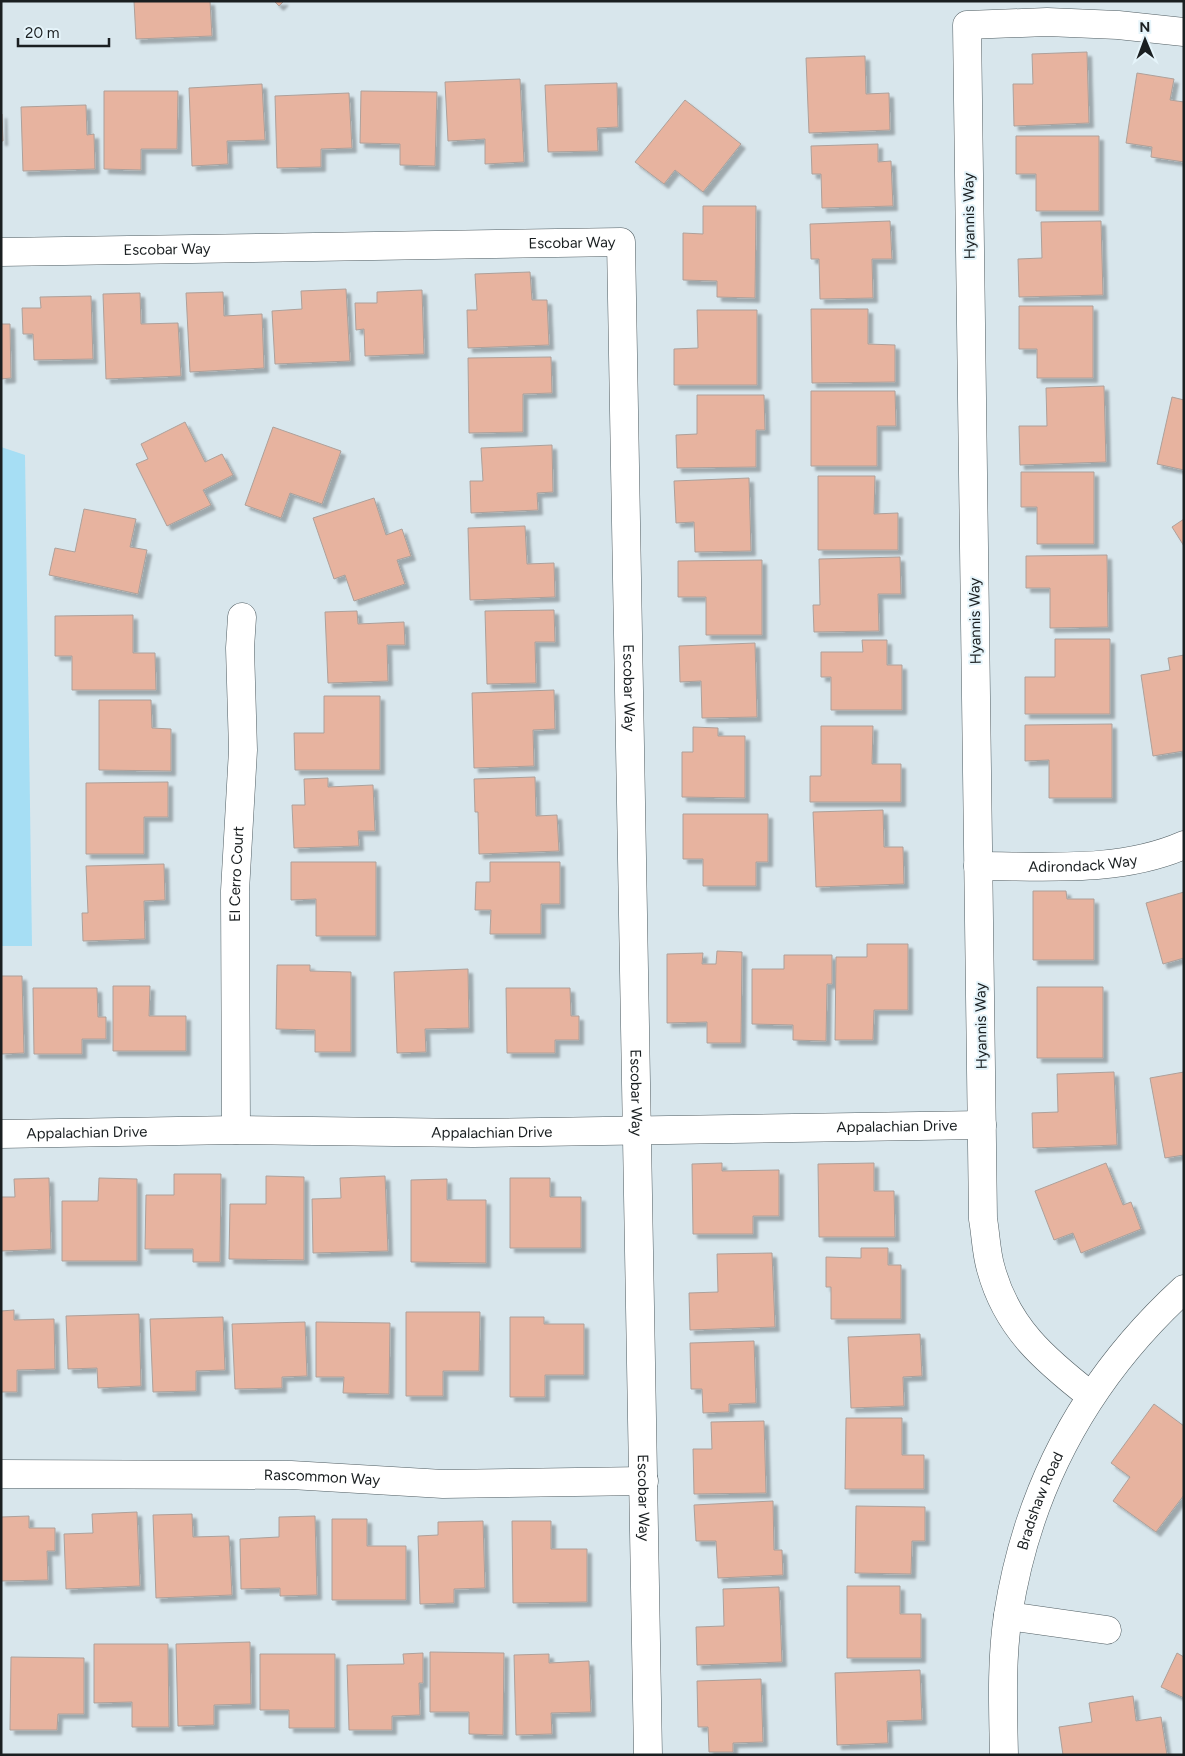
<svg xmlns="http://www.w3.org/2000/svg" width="1185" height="1756" font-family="Figtree,sans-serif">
  <defs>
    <filter id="shadow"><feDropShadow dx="4.5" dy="4.5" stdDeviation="1" flood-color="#0004"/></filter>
  </defs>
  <rect width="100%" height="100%" fill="#d8e6ec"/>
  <path fill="#a6def4" d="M1,447L25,455L32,946H1Z"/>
  <path fill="#e7b39f" stroke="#ada09a" filter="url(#shadow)" d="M134,1H210L212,36L136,39Z
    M274,1H284L279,6Z
    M1087,52L1089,123L1014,126L1013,84H1033L1032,54Z
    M865,56L866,94L889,93L890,130L809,133L806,58Z
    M1137,73L1174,79L1170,100L1184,102V162L1151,157L1152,147L1126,143Z
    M520,79L524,162L485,164V139L448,141L445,82Z
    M617,83L618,127L597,128L598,151L548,152L545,85Z
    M262,84L265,140L227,141L228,164L192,166L189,88Z
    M104,91H178L177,149H141V170L104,169Z
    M361,91L437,92L435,166L400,165V144L360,143Z
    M349,93L352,148L321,149V167L277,168L275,96Z
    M685,100L741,144L703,192L675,170L664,184L635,162Z
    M86,105L87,135L94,134L95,169L23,171L21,107Z
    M1,114H2L3,141H1Z
    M1016,136H1099V211H1036V174H1016Z
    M878,144V162L891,161L893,206L822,208L821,174H812L811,146Z
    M703,206H756L755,298L717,297V281L683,280V233L703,234Z
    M890,221L892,259H872L873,298L820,299L819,259H811L810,224Z
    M1101,221L1103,295L1019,297L1018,259L1042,258L1041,222Z
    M530,272L532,300H547L549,345L468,348L467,310H477L475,274Z
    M346,289L350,361L275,364L272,311L302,309L301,291Z
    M422,290L424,354L365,356L364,329L356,330L355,303H377V292Z
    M223,292L224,316L262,314L264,368L190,372L186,293Z
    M140,293L141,324L178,323L181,376L106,379L103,294Z
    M91,296L93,359L34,360L33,334H23L22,308H41L40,297Z
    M1019,306H1093V378H1037V349H1019Z
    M811,309H868V344L895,345V382L812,383Z
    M697,310H757V385H674V349L698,348Z
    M1,324H10L11,378L1,379Z
    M551,357L552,393L523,394V432L469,433L468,358Z
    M1104,386L1106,462L1020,465L1019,426H1047L1046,388Z
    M811,391H895L896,426H877V466H811Z
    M697,395H764L765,430H756V467L677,468L676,435L697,434Z
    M1172,397L1184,400V470L1157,464Z
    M185,422L205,462L222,454L233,475L203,490L211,505L167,526L136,464L148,459L141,444Z
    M273,427L341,451L322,504L290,493L281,518L245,505Z
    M552,445L553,492L537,493L538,510L471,513L470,481H483L481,448Z
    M1021,472H1094V544H1037V507H1021Z
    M818,476H875L874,514L898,513V550H818Z
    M749,478L751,551L695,552L694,522L676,523L674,481Z
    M374,498L386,535L402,529L411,556L397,560L405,584L354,601L345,575L334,579L313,518Z
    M84,509L136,519L130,547L147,550L138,594L49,575L55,548L75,552Z
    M1184,519V546L1172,527Z
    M525,526L527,564L554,563L555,597L470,600L468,528Z
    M1107,555L1108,627L1050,628V588H1026V556Z
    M900,557L901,594H878L879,631L814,632L813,605H820L819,559Z
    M762,560V635H706V597H678V561Z
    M554,610L555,642H535L536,683L487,684L485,611Z
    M357,611L358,624L404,622L405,645H387L388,681L328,683L325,612Z
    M133,615V653H155L156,690H72V656H55V616Z
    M1055,639H1110V714H1025V677H1055Z
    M862,640H887V665H902V710H831V677H821V652H863Z
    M755,643L757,717L702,718L701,681L680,682L679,646Z
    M1184,655V751L1153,756L1141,675L1170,670L1168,658Z
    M554,690L555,729L533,730L534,766L474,768L472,693Z
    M324,696H380V770H295L294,733H324Z
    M99,700H151L152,728L171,729V771L99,770Z
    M1112,724V798H1049V760L1025,761V725Z
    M821,726H873L872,764H901V802H810V776H821Z
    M693,727L718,728V736H745V798L682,797V752H693Z
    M535,777L536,816L557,815L559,851L479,854L478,812H475L474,779Z
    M328,778V787L373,785L375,831H358L359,846L294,848L292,805H305L304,779Z
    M168,782V817H144V854H86V783Z
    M883,810L884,847H903L904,884L816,887L813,812Z
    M683,814H768V862H756V886H703V859H683Z
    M291,862H376V936H316V899L291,900Z
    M490,862H560V904H541V934H490L491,910H475L476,882H490Z
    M164,864L165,900L144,901L145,939L83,941L82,913H88L86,866Z
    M1033,891H1066L1067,899H1094V960H1033Z
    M1184,892V958L1163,964L1146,903Z
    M867,944H908V1010H874L873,1040H835L836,957H867Z
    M717,951L742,952L741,1043H707V1022L667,1023V954L703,953L702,964H716Z
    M784,955H832V984H827L826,1041L793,1040V1025L752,1024V969H784Z
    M277,965H310V971L351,972V1052H315V1030L276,1029Z
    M468,969L469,1028L425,1029L426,1052L397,1053L394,972Z
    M1,976H22L24,1053L1,1054Z
    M113,986H150L149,1016H186V1051H113Z
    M1037,987H1103V1058H1037Z
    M33,988H97L98,1017H106V1039H82V1054H34Z
    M506,988H570L571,1016H579V1040H555V1053H507Z
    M1114,1072L1117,1145L1033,1148L1032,1113L1058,1112L1057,1074Z
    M1184,1072V1155L1165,1158L1150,1078Z
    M722,1163V1171L779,1170V1216H753V1234H693L692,1164Z
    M874,1163V1191H894L895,1237H819L818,1164Z
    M1106,1163L1123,1205L1131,1202L1141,1229L1081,1253L1073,1233L1054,1240L1035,1191Z
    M174,1174H221L220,1262H193V1249H145L146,1195H174Z
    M266,1176L304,1177V1260L229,1259L230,1204H266Z
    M385,1176L388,1251L313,1253L312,1199L341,1198L340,1178Z
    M49,1178L51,1249L1,1251V1197H15L14,1179Z
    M99,1178L137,1179V1261H62V1201H98Z
    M510,1178H550V1197H581V1248H510Z
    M447,1179V1200H486V1263L411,1262V1180Z
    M861,1248H888V1265H901V1319H831V1287H826V1257L861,1258Z
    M772,1253L775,1327L690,1330L689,1293L718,1292L717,1254Z
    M14,1310V1320L54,1319L55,1369L17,1370V1392H1V1311Z
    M406,1312H480L479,1371H443V1396H406Z
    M139,1314L141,1386L98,1388L97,1368L68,1369L66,1316Z
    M223,1317L225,1370L196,1371V1391L153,1392L150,1319Z
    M510,1317H544V1324H584V1375H545V1397H510Z
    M305,1322L307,1376L282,1377V1388L235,1389L232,1324Z
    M316,1322L390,1323L389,1394L343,1393L344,1377H316Z
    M920,1334L922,1376L903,1377L904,1406L851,1408L848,1337Z
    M754,1341L756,1403L729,1404V1412L703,1413L702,1389H691L690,1343Z
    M1154,1404L1184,1426V1495L1156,1532L1113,1501L1130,1477L1111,1463Z
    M846,1418H902V1455H924V1489H845Z
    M764,1421L766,1493L694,1494L693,1449H712L711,1422Z
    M773,1501L774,1550H782L783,1575L718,1578L716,1541H696L694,1505Z
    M856,1506L925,1507V1541H912L911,1574L855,1573Z
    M137,1512L140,1586L66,1589L64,1534L93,1533L92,1514Z
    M192,1514L193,1537L229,1536L232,1595L156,1598L153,1515Z
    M29,1516V1528H55V1551H47L48,1580L1,1581V1517Z
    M315,1516L317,1595L280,1596V1588L241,1589L240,1539L279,1537V1517Z
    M332,1519H367V1546H406V1600H332Z
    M483,1521L485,1588L454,1589V1603L420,1604L418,1536L438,1535V1522Z
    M512,1521H551V1549H587V1602L513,1603Z
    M847,1586H900V1614H921V1658H847Z
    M779,1587L782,1662L697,1665L696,1627L724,1626L723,1589Z
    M250,1642L251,1704L214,1705V1725L178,1726L176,1644Z
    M94,1644H168L169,1727H132V1702L94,1703Z
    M430,1652L504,1653L503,1735L469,1734V1712H430Z
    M423,1653V1683H419L420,1715L392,1716V1730H349L347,1665L404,1664L403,1654Z
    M1177,1653L1184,1657V1698L1161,1687Z
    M260,1654H335V1728H289V1710H260Z
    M549,1654V1663L589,1661L591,1712L551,1713L552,1734L516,1735L514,1655Z
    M11,1657L84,1658V1714H58L57,1730H10Z
    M920,1670L922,1720L887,1721L888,1743L837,1745L835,1673Z
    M761,1679L763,1742L733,1743V1752H709L708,1727H698L697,1681Z
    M1133,1696L1136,1721L1161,1717L1167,1755H1063L1059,1727L1092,1722L1089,1703Z"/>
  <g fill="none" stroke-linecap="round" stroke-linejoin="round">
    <defs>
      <g id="street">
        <path id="s1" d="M1,252L621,242L648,1755"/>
        <path id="s2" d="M978,866C1046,866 1120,873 1184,845"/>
        <path id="s3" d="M236,1130L235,891L243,750L240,648L242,617"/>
        <path id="s4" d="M1,1134L236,1130L473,1133L982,1125"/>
        <path d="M1091,1396C1045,1360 1007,1328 991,1269C986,1253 986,1236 983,1219L967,25L1047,22L1118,25L1184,32"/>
        <path id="s5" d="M1,1474L291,1475L443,1484L644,1481"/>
        <path d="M1008,1616L1107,1630"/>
      </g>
      <g id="secondary">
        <path id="s6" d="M1004,1755C1003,1708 1001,1661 1008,1615C1028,1486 1088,1377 1184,1289"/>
      </g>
    </defs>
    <use href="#street" stroke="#505d62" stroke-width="29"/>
    <use href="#secondary" stroke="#505d62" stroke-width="29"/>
    <use href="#street" stroke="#fff" stroke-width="28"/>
    <use href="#secondary" stroke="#fff" stroke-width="28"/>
  </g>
  <g text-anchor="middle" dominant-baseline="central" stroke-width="4" stroke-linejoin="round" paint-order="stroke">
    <g font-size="15" fill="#1a1f21" stroke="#e5f4fa">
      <text transform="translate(969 216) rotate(-91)">Hyannis Way</text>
      <text stroke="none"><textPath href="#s1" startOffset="571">Escobar Way</textPath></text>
      <text stroke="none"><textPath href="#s1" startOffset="166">Escobar Way</textPath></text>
      <text transform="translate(975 621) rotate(-91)">Hyannis Way</text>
      <text stroke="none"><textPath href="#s1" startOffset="1066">Escobar Way</textPath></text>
      <text stroke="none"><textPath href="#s2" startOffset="105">Adirondack Way</textPath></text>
      <text stroke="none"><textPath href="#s3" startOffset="256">El Cerro Court</textPath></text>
      <text transform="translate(981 1026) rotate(-91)">Hyannis Way</text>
      <text stroke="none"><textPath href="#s1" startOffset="1471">Escobar Way</textPath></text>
      <text stroke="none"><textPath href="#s4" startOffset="896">Appalachian Drive</textPath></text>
      <text stroke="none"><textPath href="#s4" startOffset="86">Appalachian Drive</textPath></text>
      <text stroke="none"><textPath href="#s4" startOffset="491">Appalachian Drive</textPath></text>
      <text stroke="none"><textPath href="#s5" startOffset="321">Rascommon Way</textPath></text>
      <text stroke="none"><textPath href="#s1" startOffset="1876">Escobar Way</textPath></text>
      <text stroke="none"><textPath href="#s6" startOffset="259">Bradshaw Road</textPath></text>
    </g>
  </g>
  <rect width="1185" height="1756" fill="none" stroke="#1a1f21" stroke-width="5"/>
  <g transform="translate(1145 40) rotate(359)" stroke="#e5f4fa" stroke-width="4" paint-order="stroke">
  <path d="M0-4L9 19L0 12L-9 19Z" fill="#1a1f21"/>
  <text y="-8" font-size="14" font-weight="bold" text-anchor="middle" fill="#1a1f21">N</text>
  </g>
  <path d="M18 38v8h91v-8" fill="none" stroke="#1a1f21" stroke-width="2.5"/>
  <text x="25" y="38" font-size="15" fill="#1a1f21" stroke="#e5f4fa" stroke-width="4" paint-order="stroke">20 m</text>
</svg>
